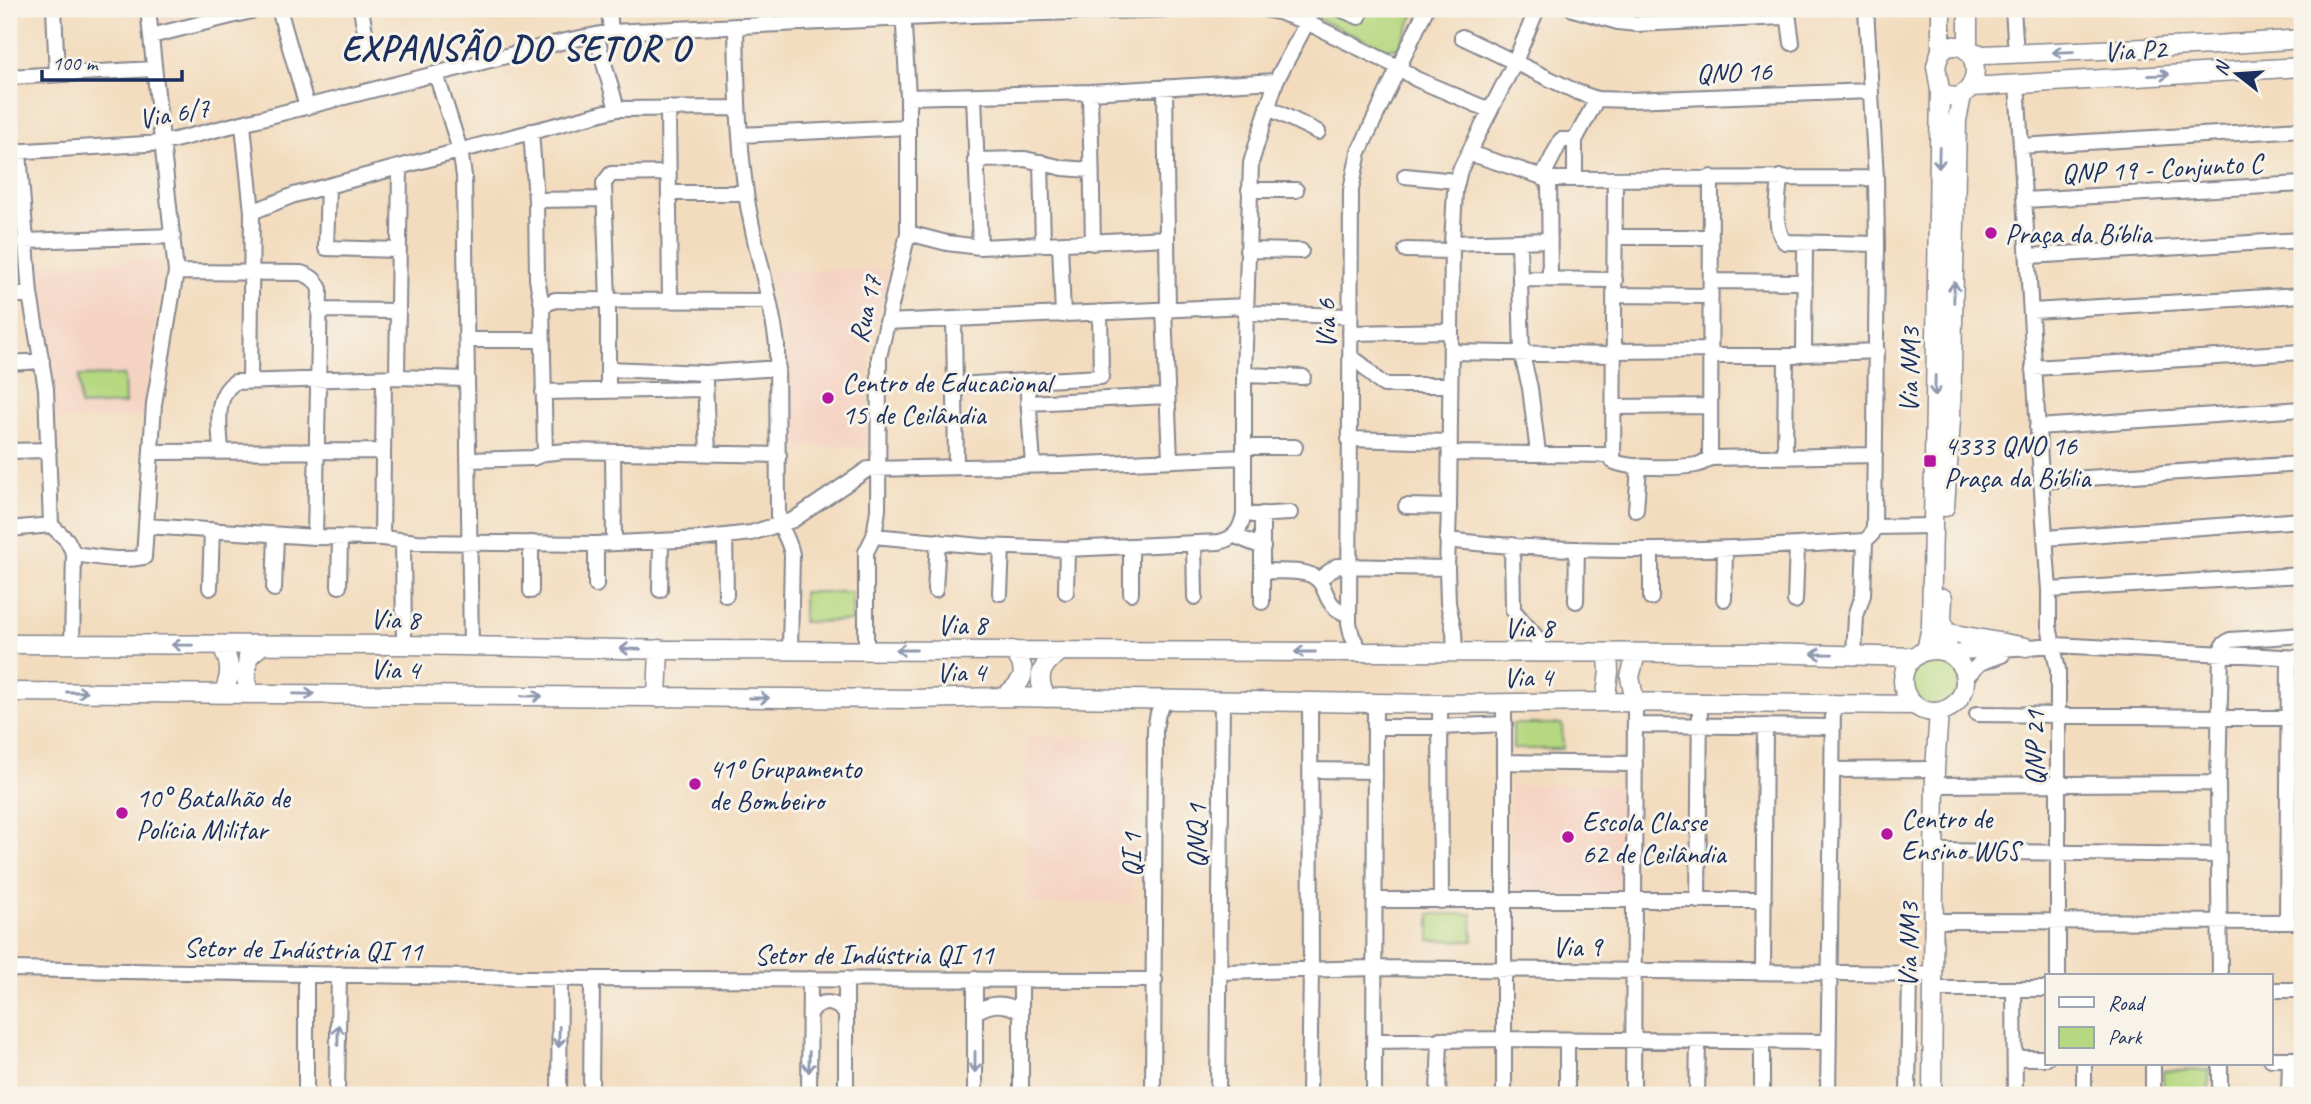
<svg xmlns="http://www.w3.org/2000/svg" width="2311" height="1104" font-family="Caveat,sans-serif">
  <rect width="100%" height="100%" fill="#f7f3e8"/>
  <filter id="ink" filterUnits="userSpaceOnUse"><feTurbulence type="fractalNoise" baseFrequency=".0143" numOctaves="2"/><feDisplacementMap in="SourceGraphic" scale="14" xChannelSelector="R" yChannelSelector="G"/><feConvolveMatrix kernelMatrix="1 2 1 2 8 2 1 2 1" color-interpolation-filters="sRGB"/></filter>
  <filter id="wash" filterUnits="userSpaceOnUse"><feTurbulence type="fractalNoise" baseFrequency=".00686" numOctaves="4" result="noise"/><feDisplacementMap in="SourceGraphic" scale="28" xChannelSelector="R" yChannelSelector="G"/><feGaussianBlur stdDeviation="1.57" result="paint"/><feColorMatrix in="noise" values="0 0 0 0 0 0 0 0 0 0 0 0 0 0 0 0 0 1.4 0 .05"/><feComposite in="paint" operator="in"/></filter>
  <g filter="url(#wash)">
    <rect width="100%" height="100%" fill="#f3dcbe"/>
    <path fill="#f5d3c2" d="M153,9H232L161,25L152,19Z
      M162,260L144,417L57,420L34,265Z
      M890,269L869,351L867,448L789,445L787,348L771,270Z
      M1027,737L1133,738L1132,903L1026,904Z
      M1510,785H1625V890L1616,896L1519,894L1512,889Z"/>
    <path fill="#b6d880" stroke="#68846f" stroke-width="2" d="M1322,9H1417L1399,47L1387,49L1317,19Z
      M124,375L125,404L80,406L79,376Z
      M803,592H852V621L803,622Z
      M1911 681a24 24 0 1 1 48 0a24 24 0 1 1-48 0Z
      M1513,724H1562L1563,749H1513Z
      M1430,914H1472L1473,941L1430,940Z
      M2209,1070V1095H2163V1071Z"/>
  </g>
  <g filter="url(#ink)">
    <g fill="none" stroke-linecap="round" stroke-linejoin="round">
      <defs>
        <path id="minor" d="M54,9L57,74
          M279,9L307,107
          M361,9L368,49
          M609,9L611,32
          M1263,9L1278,12L1306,22L1398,67L1416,79L1489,110
          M1340,9L1359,17
          M1573,9L1618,22L1637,24L1783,17L1790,9
          M2013,9L2016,54
          M1788,13L1792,43
          M736,26C737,82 738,137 746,193C753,244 771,294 777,345L778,516C781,531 790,540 792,555L790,650
          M596,35L617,109
          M151,36L259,9
          M1462,37L1577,92L1597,99L1630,100L1871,91
          M436,74L460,150L464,176L471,647
          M9,77L154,69
          M2017,83C2028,253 2036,421 2049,590V626L2058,670V976
          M1165,87L1168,310
          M1090,92L1093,243
          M974,96L980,247
          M908,97L1090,92L1276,81
          M1267,107L1318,132
          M668,108L670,301
          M243,125L252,212L250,381
          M531,131L536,200L537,279L542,306L545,453
          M740,135L908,127
          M2021,146L2302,129
          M9,152L163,143L565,41L611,32L971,15L1176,9
          M19,152L30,294L46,389L51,525L67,540L74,554L72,644
          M1469,153L1549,179L1876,178
          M975,160L1025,159L1063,168L1090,170
          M1041,162L1043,244
          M1405,176L1456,181
          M1780,177C1779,195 1772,228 1785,242L1877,244
          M1542,178L1561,140H1575
          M1575,178V140L1597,99
          M1549,179L1550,279
          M1615,179L1613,461C1626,469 1679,468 1696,465C1701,464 1706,461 1710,458L1875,455
          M328,187L326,248L398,250
          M1249,190H1296
          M669,193H746
          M536,200L604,199
          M2025,200L2302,184
          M252,212L294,195L617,109L738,108
          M908,233L947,243L980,247L1167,238
          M1615,237H1711
          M24,241L173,236
          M1519,242L1522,355L1530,388L1538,453
          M1452,243L1550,240
          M1060,244L1063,315
          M1247,250L1301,251
          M1406,250L1452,251
          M2029,256L2302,240
          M176,272L301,273C311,276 316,280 320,289L315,537
          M1520,279L1615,280
          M1712,281L1803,282
          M1615,295L1710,296
          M9,296L30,294
          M542,306L555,300L769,301
          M319,310L397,311
          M1164,310L1170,460
          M2032,311L2302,295
          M1247,313L1350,316
          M954,320L956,467
          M886,322L1247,306
          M1350,333L1451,331
          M467,340H543
          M1613,351L1710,350
          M1451,352L1613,355
          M1804,354L1805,244
          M1710,356H1795L1804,354L1877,351
          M1350,358C1366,363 1370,377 1384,385H1450
          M9,363L42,361
          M2033,368L2302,352
          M608,369L705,373L778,368
          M1244,375L1303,377
          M397,377L400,168
          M705,381L708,453
          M1027,381L1033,465
          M955,385L1101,377L1100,312
          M608,390V302L604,183L611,174L668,173
          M543,392L705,389
          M1028,403L1166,396
          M1613,407L1710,406
          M2037,427L2302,409
          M1349,439L1450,442
          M1244,447H1295
          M9,451L49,450
          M221,451C220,428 213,396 235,382L397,377L466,379
          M153,452L381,451
          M613,452L614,543
          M1450,453L1612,455
          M1785,455L1786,356
          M1710,458L1711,177
          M468,460L533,458L545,453L566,451L779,455
          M2041,481L2302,464
          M1406,506L1449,507
          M1636,510L1639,466
          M1253,515L1290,513
          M146,526L315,537L382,538L417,542L596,544L699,539L751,533L793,520L868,469L1061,465L1243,457
          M1874,527L1933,526
          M9,529L51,525
          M725,536L726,595
          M874,536L981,546L1067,549L1219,542C1236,538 1240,530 1244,515V375L1251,163L1276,81L1314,9
          M1235,536L1263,547
          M382,538L384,378
          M2045,538L2302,520
          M1447,540C1586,556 1726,550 1865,541
          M403,541L404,645
          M596,544V585
          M1194,544L1195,597
          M1512,545L1513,610L1538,639L1539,653
          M74,554C98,557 121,562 144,557L154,404L176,272L148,9
          M1263,571C1278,572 1300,569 1313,576C1331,587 1320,605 1349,615
          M1318,580L1337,566L1447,568
          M339,586L340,538
          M210,588L212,530
          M274,589L276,535
          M660,590L661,542
          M935,590L938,541
          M2049,590L2302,575
          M531,591V543
          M1066,592L1067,549
          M1000,593L1002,547
          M1131,593V547
          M1651,598V551
          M1724,599L1725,550
          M1576,601L1577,549
          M1795,601L1797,545
          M1262,602V514
          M866,650V552L874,536L878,510L879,357L908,233V97L903,9
          M1361,652L1352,636L1349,623L1351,190L1359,152L1426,9
          M1455,653L1454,632L1448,603L1447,568L1449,507L1452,243L1455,191L1460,170L1514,64L1537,9
          M1949,653L2055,645L2302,658
          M1854,655L1856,616L1863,595L1865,541L1872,534L1874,527L1877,244L1876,178L1866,9
          M1965,678L1980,663L2002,655
          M1440,704L1441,901
          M1977,714L2302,718
          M1636,725L1832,727
          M1375,727H1440L1505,724
          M1505,762L1635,764
          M1311,770L1374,771
          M1832,770L1935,769
          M1935,785L2218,783
          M1936,851L2219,855
          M1375,900H1764
          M1698,901L1700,703
          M1935,921L2302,922
          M2287,922L2289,658
          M9,969L592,979L1155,980
          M1763,971L1765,726
          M1220,972L1374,968L1934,974
          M2220,976L2218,783L2221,652L2223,645L2230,640L2302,635
          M1933,989H2047
          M2014,989L2015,1095
          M2271,990H2302
          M810,1013C820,999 835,1000 846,1014
          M975,1013C990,1002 1005,1002 1021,1012
          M1374,1041L1503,1039L1829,1042
          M1762,1041V1095
          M2016,1058H2047
          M2271,1059H2302
          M306,1095V974
          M337,1095L339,974
          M559,1095L560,978
          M591,1095L592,979
          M809,1095L810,979
          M846,1095V979
          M975,1095V979
          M1021,1095V980
          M1153,1095L1155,729L1158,713L1166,699
          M1218,1095L1222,700
          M1309,1095L1311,969L1310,701
          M1374,1095L1375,703
          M1438,1095L1440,1039
          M1504,1095V703
          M1567,1095V1040
          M1633,1095L1635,702
          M1697,1095L1698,1042
          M1828,1095L1833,705
          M1908,1095L1910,973
          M2084,1095V1064
          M2153,1095V1064
          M2220,1095V1064
          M2289,1095L2290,1059"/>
        <path id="major" d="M1968,9V50L1983,55L2215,45L2302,39
          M1941,50V9
          M1971,87L2302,67
          M1945,507L1951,420L1957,120L1962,96
          M1943,598L1942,618L1949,653
          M1944,632L2026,647
          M9,644L404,645L674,650L1758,653L1915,657
          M221,645C231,662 232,675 223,693
          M1903 681a31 31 0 1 1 62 0a31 31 0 1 1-62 0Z
          M1926,651L1931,627L1933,526L1940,90L1936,66L1941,50C1975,31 1988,84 1958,97L1947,96L1940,90
          M9,692L913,699L1003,697L1440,704L1605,702L1914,705
          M250,693L246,679L248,657L262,645
          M1003,697C1023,683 1031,671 1012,650
          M657,698L659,649
          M1047,698C1034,677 1042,663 1062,651
          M1605,702L1609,672L1608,653
          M1635,702L1630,677L1636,654
          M1932,1095L1935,769L1939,712"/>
      </defs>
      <use href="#minor" stroke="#87868e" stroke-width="18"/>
      <use href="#major" stroke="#87868e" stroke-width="21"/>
      <use href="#minor" stroke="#fff" stroke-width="14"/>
      <use href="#major" stroke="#fff" stroke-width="18"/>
    </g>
    <defs><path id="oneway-shaft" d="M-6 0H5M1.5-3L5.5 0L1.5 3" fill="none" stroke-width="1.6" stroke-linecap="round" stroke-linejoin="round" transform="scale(1.75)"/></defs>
    <g stroke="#8d97ae">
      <use href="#oneway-shaft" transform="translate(2063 52) rotate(178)"/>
      <use href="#oneway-shaft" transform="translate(2159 75) rotate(-3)"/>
      <use href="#oneway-shaft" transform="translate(1939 158) rotate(91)"/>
      <use href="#oneway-shaft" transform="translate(1954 292) rotate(-89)"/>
      <use href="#oneway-shaft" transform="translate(1935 386) rotate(91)"/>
      <use href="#oneway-shaft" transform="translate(182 645) rotate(-179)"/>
      <use href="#oneway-shaft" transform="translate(630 649) rotate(-179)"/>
      <use href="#oneway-shaft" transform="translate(906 650) rotate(180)"/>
      <use href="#oneway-shaft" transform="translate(1305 652) rotate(-180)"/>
      <use href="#oneway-shaft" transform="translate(1822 654) rotate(-179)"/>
      <use href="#oneway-shaft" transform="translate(77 692)"/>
      <use href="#oneway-shaft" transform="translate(304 694) rotate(1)"/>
      <use href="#oneway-shaft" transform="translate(532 696) rotate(1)"/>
      <use href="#oneway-shaft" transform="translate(759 698)"/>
      <use href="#oneway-shaft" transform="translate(338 1035) rotate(-89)"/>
      <use href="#oneway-shaft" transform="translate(559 1037) rotate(91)"/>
      <use href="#oneway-shaft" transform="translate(809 1062) rotate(91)"/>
      <use href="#oneway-shaft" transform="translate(975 1062) rotate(90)"/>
    </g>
  </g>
  <g fill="#b5179e" stroke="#f7f3e8" stroke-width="2.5">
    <circle cx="1991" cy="233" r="7"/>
    <circle cx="828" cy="398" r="7"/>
    <rect x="1923" y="454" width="14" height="14" rx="3.5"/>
    <circle cx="695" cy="784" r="7"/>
    <circle cx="122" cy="813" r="7"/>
    <circle cx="1887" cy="834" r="7"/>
    <circle cx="1568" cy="837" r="7"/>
  </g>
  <g text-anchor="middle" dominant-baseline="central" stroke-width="6" stroke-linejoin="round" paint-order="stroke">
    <g font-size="28" fill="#1b2f5e" stroke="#f7f3e8">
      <text transform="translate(2135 50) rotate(-3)">Via P2</text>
      <text transform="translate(1734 72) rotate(-2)">QNO 16</text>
      <text transform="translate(174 113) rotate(-10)">Via 6/7</text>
      <text transform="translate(2162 168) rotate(-3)">QNP 19 - Conjunto C</text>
      <text transform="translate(865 309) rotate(-77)">Rua 17</text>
      <text transform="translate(1325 324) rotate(-90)">Via 6</text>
      <text transform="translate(1909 370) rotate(-89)">Via NM3</text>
      <text transform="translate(395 619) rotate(1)">Via 8</text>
      <text x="962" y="624">Via 8</text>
      <text x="1529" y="627">Via 8</text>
      <text transform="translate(395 669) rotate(1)">Via 4</text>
      <text transform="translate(961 672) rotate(-1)">Via 4</text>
      <text transform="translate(1528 677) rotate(-1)">Via 4</text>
      <text transform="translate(2034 748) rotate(-90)">QNP 21</text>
      <text transform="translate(1196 836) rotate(-90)">QNQ 1</text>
      <text transform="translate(1131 855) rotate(-90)">QI 1</text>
      <text transform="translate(1908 945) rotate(-89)">Via NM3</text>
      <text x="1577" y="946">Via 9</text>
      <text transform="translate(303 949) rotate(1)">Setor de Indústria QI 11</text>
      <text x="874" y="954">Setor de Indústria QI 11</text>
    </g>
    <g font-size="28" fill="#1b2f5e" stroke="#f7f3e8" text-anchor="start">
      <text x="2005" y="233">Praça da Bíblia</text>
      <text x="842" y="382">Centro de Educacional<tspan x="842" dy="32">15 de Ceilândia</tspan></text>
      <text x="1944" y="445">4333 QNO 16<tspan x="1944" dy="32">Praça da Bíblia</tspan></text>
      <text x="709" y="768">41º Grupamento<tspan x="709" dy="32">de Bombeiro</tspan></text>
      <text x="136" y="797">10° Batalhão de<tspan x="136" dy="32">Polícia Militar</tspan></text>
      <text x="1901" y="818">Centro de<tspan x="1901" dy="32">Ensino WGS</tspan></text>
      <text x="1582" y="821">Escola Classe<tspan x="1582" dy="32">62 de Ceilândia</tspan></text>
    </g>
    <g font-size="35" font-weight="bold" letter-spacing="2" fill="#1b2f5e" stroke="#f7f3e8">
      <text x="516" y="48">EXPANSÃO DO SETOR O</text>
    </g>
  </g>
  <rect width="2311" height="1104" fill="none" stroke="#f7f3e8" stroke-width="35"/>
  <rect x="2045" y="974" width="228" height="91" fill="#f7f3e8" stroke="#9fa5b1" stroke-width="2"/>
  <rect x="2059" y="997" width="35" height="10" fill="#ffffff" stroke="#9fa5b1" stroke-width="2"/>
  <text x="2108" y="1010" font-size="21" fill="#1b2f5e">Road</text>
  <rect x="2059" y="1027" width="35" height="21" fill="#b6d880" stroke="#9fa5b1" stroke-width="2"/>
  <text x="2108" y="1044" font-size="21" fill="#1b2f5e">Park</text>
  <g transform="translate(2237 74) rotate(287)" stroke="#f7f3e8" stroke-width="5" paint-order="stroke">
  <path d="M0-5L12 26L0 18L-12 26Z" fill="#1b2f5e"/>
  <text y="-10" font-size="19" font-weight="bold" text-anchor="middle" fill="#1b2f5e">N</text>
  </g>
  <path d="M42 70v10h140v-10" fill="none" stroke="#1b2f5e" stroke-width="3.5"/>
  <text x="52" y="70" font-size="21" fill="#1b2f5e" stroke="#f7f3e8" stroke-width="5" paint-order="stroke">100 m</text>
</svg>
